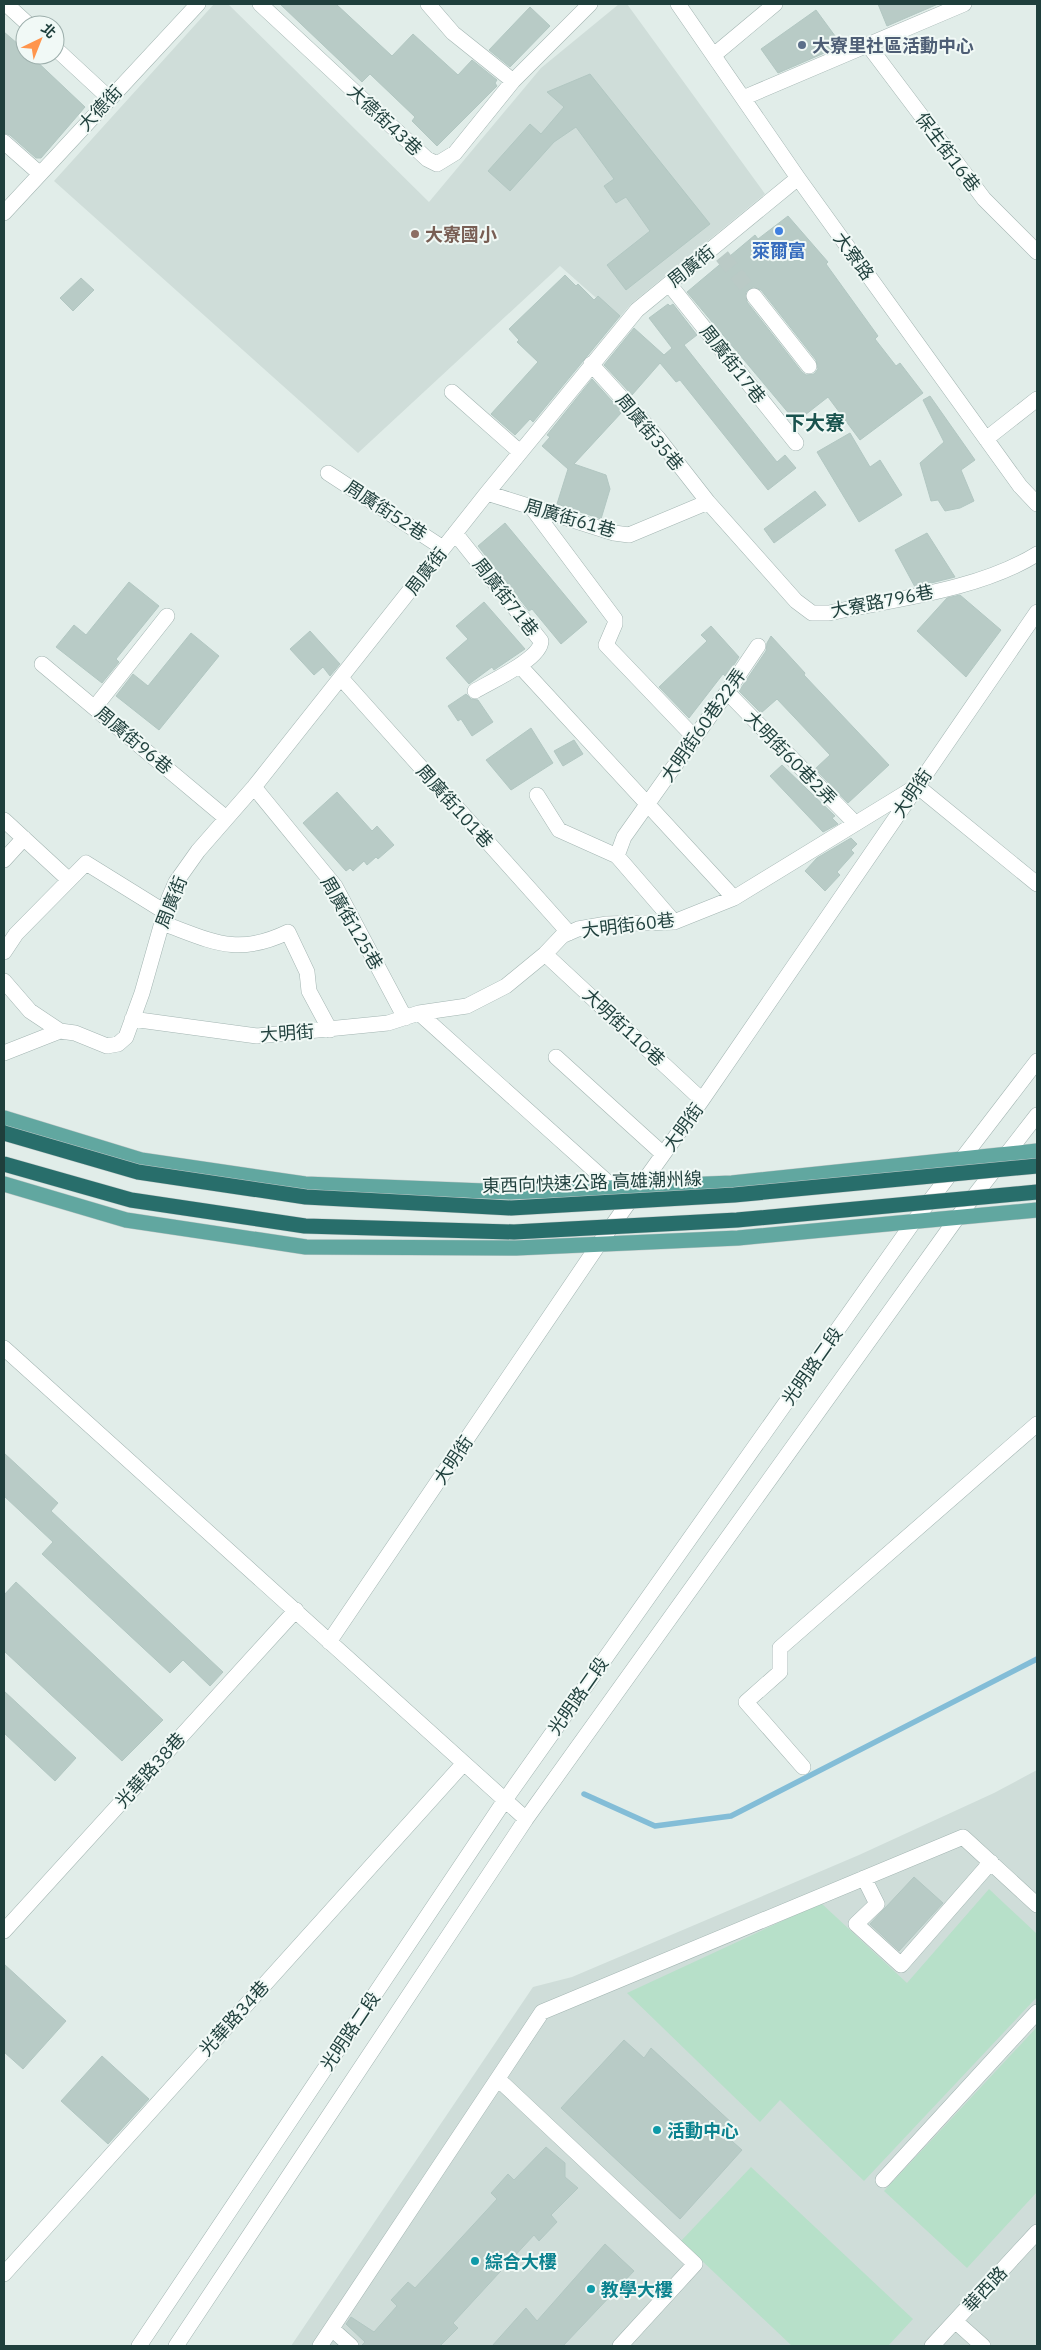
<svg xmlns="http://www.w3.org/2000/svg" width="1041" height="2350" font-family="'IBM Plex Sans','Noto Sans TC',sans-serif">
  <rect width="100%" height="100%" fill="#e1ede9"/>
  <path fill="#cfddd9" d="M214,4H228L429,202L541,68L619,4H627L765,194L631,304L619,318L560,266L358,453L54,181Z
    M1037,1770V2346H291L533,1987L572,1977L859,1855L994,1793Z"/>
  <path fill="#b7e0c9" d="M989,1889L1037,1934V1997L864,2181L780,2100L760,2122L627,1993L821,1903L907,1983Z
    M1037,2027V2192L967,2268L884,2191Z
    M751,2167L913,2319L888,2346H792L681,2241Z"/>
  <g fill="none" stroke-linecap="round" stroke-linejoin="round">
    <path stroke="#83bdd7" stroke-width="5.5" d="M584,1794L655,1826L731,1816L1037,1659"/>
  </g>
  <path fill="#b8cbc6" stroke="#b2c7c2" fill-rule="evenodd" d="M280,4H336L392,56L413,34L458,75L472,60L497,80L495,83L497,86L437,146L412,121L415,117L370,74L362,82Z
    M878,4H938L887,26Z
    M530,7L550,26L510,67L489,50Z
    M816,10L838,40L836,48L778,73L761,49Z
    M4,32L25,50V55H30L85,107L41,158H36L10,135L4,133Z
    M590,74L710,224L626,290L607,265L650,231L626,197L616,203L604,186L614,179L576,127L554,142L510,191L488,171L530,124L541,134L564,107L547,92Z
    M788,216L828,262L826,264L878,336L875,339L896,366L900,363L923,393L860,440L828,397L796,422L687,292L755,235L758,239ZM753,287L761,290L816,360L818,369L814,374L806,375L802,372L747,302L746,292Z
    M565,275L576,286L578,284L594,300L598,296L620,316L533,422L530,419L515,435L491,414L538,362L517,342L519,340L509,329Z
    M81,278L94,290L73,311L60,298Z
    M668,304L670,306L673,304L697,335L684,345L699,364L777,462L785,455L796,468L768,490L680,380L676,382L660,363L632,395L604,365L634,328L664,355L672,348L649,318Z
    M592,379L622,412L574,464L606,475L610,489L601,519L557,504L568,469L542,446L550,437L547,435Z
    M930,396L975,460L961,470L974,501L960,508L945,511L938,500L931,501L920,463L944,442L923,400Z
    M850,433L870,467L880,460L902,495L859,522L817,452Z
    M815,491L826,505L774,543L764,529Z
    M505,523L587,622L561,644L532,609L529,611L478,546Z
    M927,533L955,577L915,587L895,550Z
    M129,582L159,606L116,659L119,662L102,683L56,647L74,625L86,635Z
    M960,595L1001,630L966,677L917,631L947,598Z
    M484,602L525,649L494,670L492,667L469,684L446,658L468,639L456,626Z
    M711,626L739,657L726,677L723,674L689,718L659,687L707,641L701,635Z
    M310,631L340,664L330,676L323,667L314,675L290,649Z
    M191,633L219,656L159,730L116,696L133,674L148,686Z
    M771,636L805,673L804,675L889,765L848,803L815,769L830,755L777,699L761,713L739,691L766,651L767,643Z
    M466,694L471,699L478,700L493,722L472,736L461,719L458,721L448,706Z
    M531,728L553,763L511,790L486,760Z
    M574,740L583,754L563,766L554,751Z
    M782,765L835,816L832,818L838,824L823,832L770,776Z
    M337,792L372,831L377,826L394,845L378,859L376,857L367,865L364,861L353,871L350,868L346,871L303,823Z
    M851,838L857,844L851,850L854,853L837,872L840,875L825,891L805,871L817,858Z
    M4,1453L58,1503L51,1511L223,1672L210,1686L183,1660L170,1673L42,1554L53,1542L4,1496Z
    M16,1582L163,1720L122,1761L4,1651V1595Z
    M4,1691L76,1758L55,1781L4,1733Z
    M914,1877L943,1903L899,1951L870,1924Z
    M4,1964L66,2021L23,2069L4,2052Z
    M624,2040L644,2058L651,2048L734,2125L724,2134L742,2150L680,2219L561,2108Z
    M102,2056L149,2099L108,2144L61,2101Z
    M546,2147L565,2163V2177L578,2188L551,2215L557,2222L539,2241L534,2235L453,2323L458,2328L440,2346H361L365,2342L346,2324L351,2317L374,2332L397,2306L391,2300L408,2282L415,2288L497,2199L491,2193L508,2174L514,2180Z
    M605,2244L634,2271L563,2346H492L526,2308L537,2321Z"/>
  <g fill="none" stroke-linecap="round" stroke-linejoin="round">
    <path stroke="#bacac6" stroke-width="15" stroke-dasharray="15 8" stroke-linecap="butt" d="M722,256L754,296"/>
    <defs>
      <path id="minor" d="M6,4L29,25
        M260,4L427,159L437,164L455,153L513,81L590,4
        M428,4L453,33L513,81
        M678,4L798,178L1020,486L1037,504
        M868,45L984,199L1037,252
        M55,48L109,98
        M714,55L775,4
        M743,98L964,4
        M4,142L39,173
        M4,213L198,4
        M669,284L796,443
        M754,296L809,366
        M591,364L658,438L708,502L796,601L812,613H829C895,599 979,590 1037,554
        M452,392L520,452
        M986,439L1037,399
        M328,473L443,548
        M487,493L614,533L629,535L708,502
        M532,508L615,619V624L606,645L695,738
        M455,533L541,641C541,659 490,682 475,691
        M42,664L226,818
        M520,666L734,898
        M341,678L569,933
        M727,692L855,823
        M95,707L167,616
        M254,787L335,886L405,1018
        M537,795L559,830L617,856L624,837L727,692L758,646
        M4,820L69,880
        M617,856L674,922
        M4,860L24,838
        M162,923C212,941 236,957 288,932L307,972L309,991L330,1030
        M4,952L16,934L86,863L165,912
        M545,954L702,1100
        M4,981L30,1011L60,1031
        M419,1013L614,1188
        M132,1019L257,1036L388,1023L419,1013L467,1006L506,986L545,954L562,936L578,929L607,924L674,922L734,898L917,786L1037,884
        M4,1053L60,1031L75,1033L107,1046L118,1044L126,1037L142,993L169,898L176,882L198,851L254,787L487,493L637,310L798,178
        M556,1057L663,1154
        M4,1348L526,1819
        M329,1642L599,1244L702,1100L1037,612
        M803,1767L746,1702L780,1672V1648L1037,1424
        M864,1878L877,1904L856,1924L901,1965L991,1862
        M4,1931L296,1610
        M498,2079L695,2264L620,2346
        M883,2180L1037,2012
        M4,2274L464,1763
        M955,2321L983,2346
        M332,2329L351,2346
        M139,2346L505,1800L915,1220L1037,1061
        M176,2346L526,1819L957,1218L1037,1115
        M320,2346L542,2012L963,1837L1037,1905
        M932,2346L1037,2232"/>
      <path id="major" d="M4,1118L141,1160L305,1184L510,1192L732,1183L1037,1151
        M4,1184L126,1220L306,1247L516,1248L738,1238L1037,1210"/>
    </defs>
    <use href="#minor" stroke="#a3b5b2" stroke-width="16"/>
    <use href="#major" stroke="#c0c9c8" stroke-width="16"/>
    <use href="#minor" stroke="#fff" stroke-width="15"/>
    <use href="#major" stroke="#61a7a0" stroke-width="15"/>
    <defs>
      <path id="highway-bridge" d="M4,1133L138,1172L306,1197L511,1208L734,1195L1037,1166
        M4,1164L131,1200L305,1226L514,1232L737,1220L1037,1192"/>
    </defs>
    <use href="#highway-bridge" stroke="#c0c9c8" stroke-width="16" stroke-linecap="butt"/>
    <use href="#highway-bridge" stroke="#286e6b" stroke-width="15"/>
  </g>
  <circle fill="#5c6f8a" stroke="#f1f9f6" stroke-width="2" cx="802" cy="45" r="5"/>
  <circle fill="#3f7fe0" stroke="#f1f9f6" stroke-width="2" cx="779" cy="231" r="5"/>
  <circle fill="#8d6e63" stroke="#f1f9f6" stroke-width="2" cx="415" cy="234" r="5"/>
  <g fill="#0f9aa8" stroke="#f1f9f6" stroke-width="2">
    <circle cx="657" cy="2130" r="5"/>
    <circle cx="475" cy="2261" r="5"/>
    <circle cx="591" cy="2289" r="5"/>
  </g>
  <g text-anchor="middle" dominant-baseline="central" stroke-width="4" stroke-linejoin="round" paint-order="stroke">
    <g font-size="18" font-weight="bold" fill="#4e5e75" stroke="#f1f9f6" text-anchor="start">
      <text x="812" y="45">大寮里社區活動中心</text>
    </g>
    <g font-size="18" fill="#1f3f3c" stroke="#f1f9f6">
      <text transform="translate(100 108) rotate(-47)">大德街</text>
      <text transform="translate(385 120) rotate(43)">大德街43巷</text>
      <text transform="translate(948 152) rotate(53)">保生街16巷</text>
      <text transform="translate(854 256) rotate(54)">大寮路</text>
      <text transform="translate(691 266) rotate(-39)">周廣街</text>
      <text transform="translate(733 364) rotate(52)">周廣街17巷</text>
      <text transform="translate(650 432) rotate(50)">周廣街35巷</text>
      <text transform="translate(386 510) rotate(33)">周廣街52巷</text>
      <text transform="translate(570 518) rotate(16)">周廣街61巷</text>
      <text transform="translate(426 571) rotate(-52)">周廣街</text>
      <text transform="translate(506 597) rotate(52)">周廣街71巷</text>
      <text transform="translate(882 601) rotate(-11)">大寮路796巷</text>
      <text transform="translate(703 725) rotate(-55)">大明街60巷22弄</text>
      <text transform="translate(134 740) rotate(40)">周廣街96巷</text>
      <text transform="translate(791 758) rotate(46)">大明街60巷2弄</text>
      <text transform="translate(912 793) rotate(-56)">大明街</text>
      <text transform="translate(455 806) rotate(48)">周廣街101巷</text>
      <text transform="translate(171 902) rotate(-68)">周廣街</text>
      <text transform="translate(352 923) rotate(60)">周廣街125巷</text>
      <text transform="translate(628 925) rotate(-7)">大明街60巷</text>
      <text transform="translate(624 1027) rotate(43)">大明街110巷</text>
      <text transform="translate(287 1033) rotate(-4)">大明街</text>
      <text transform="translate(683 1127) rotate(-54)">大明街</text>
      <text transform="translate(592 1182) rotate(-2)">東西向快速公路 高雄潮州線</text>
      <text transform="translate(812 1366) rotate(-55)">光明路二段</text>
      <text transform="translate(453 1460) rotate(-56)">大明街</text>
      <text transform="translate(578 1696) rotate(-55)">光明路二段</text>
      <text transform="translate(150 1770) rotate(-48)">光華路38巷</text>
      <text transform="translate(234 2018) rotate(-48)">光華路34巷</text>
      <text transform="translate(350 2031) rotate(-56)">光明路二段</text>
      <text transform="translate(985 2289) rotate(-47)">華西路</text>
    </g>
    <g font-size="18" font-weight="bold" fill="#785e54" stroke="#f1f9f6" text-anchor="start">
      <text x="425" y="234">大寮國小</text>
    </g>
    <g font-size="18" font-weight="bold" fill="#366cbe" stroke="#f1f9f6">
      <text x="779" y="250">萊爾富</text>
    </g>
    <g font-size="18" font-weight="bold" fill="#0d838f" stroke="#f1f9f6" text-anchor="start">
      <text x="667" y="2130">活動中心</text>
      <text x="485" y="2261">綜合大樓</text>
      <text x="601" y="2289">教學大樓</text>
    </g>
    <g font-size="20" font-weight="bold" fill="#19534e" stroke="#f1f9f6">
      <text x="815" y="422">下大寮</text>
    </g>
  </g>
  <rect width="1041" height="2350" fill="none" stroke="#1f3f3c" stroke-width="10"/>
  <g transform="translate(40 40) rotate(43)"><circle r="24" fill="#f1f9f6" stroke="#9dafac"/>
  <path d="M0-4L9 19L0 12L-9 19Z" fill="#ff954c"/>
  <text y="-8" font-size="14" font-weight="bold" text-anchor="middle" fill="#1f3f3c">北</text>
  </g>
</svg>
